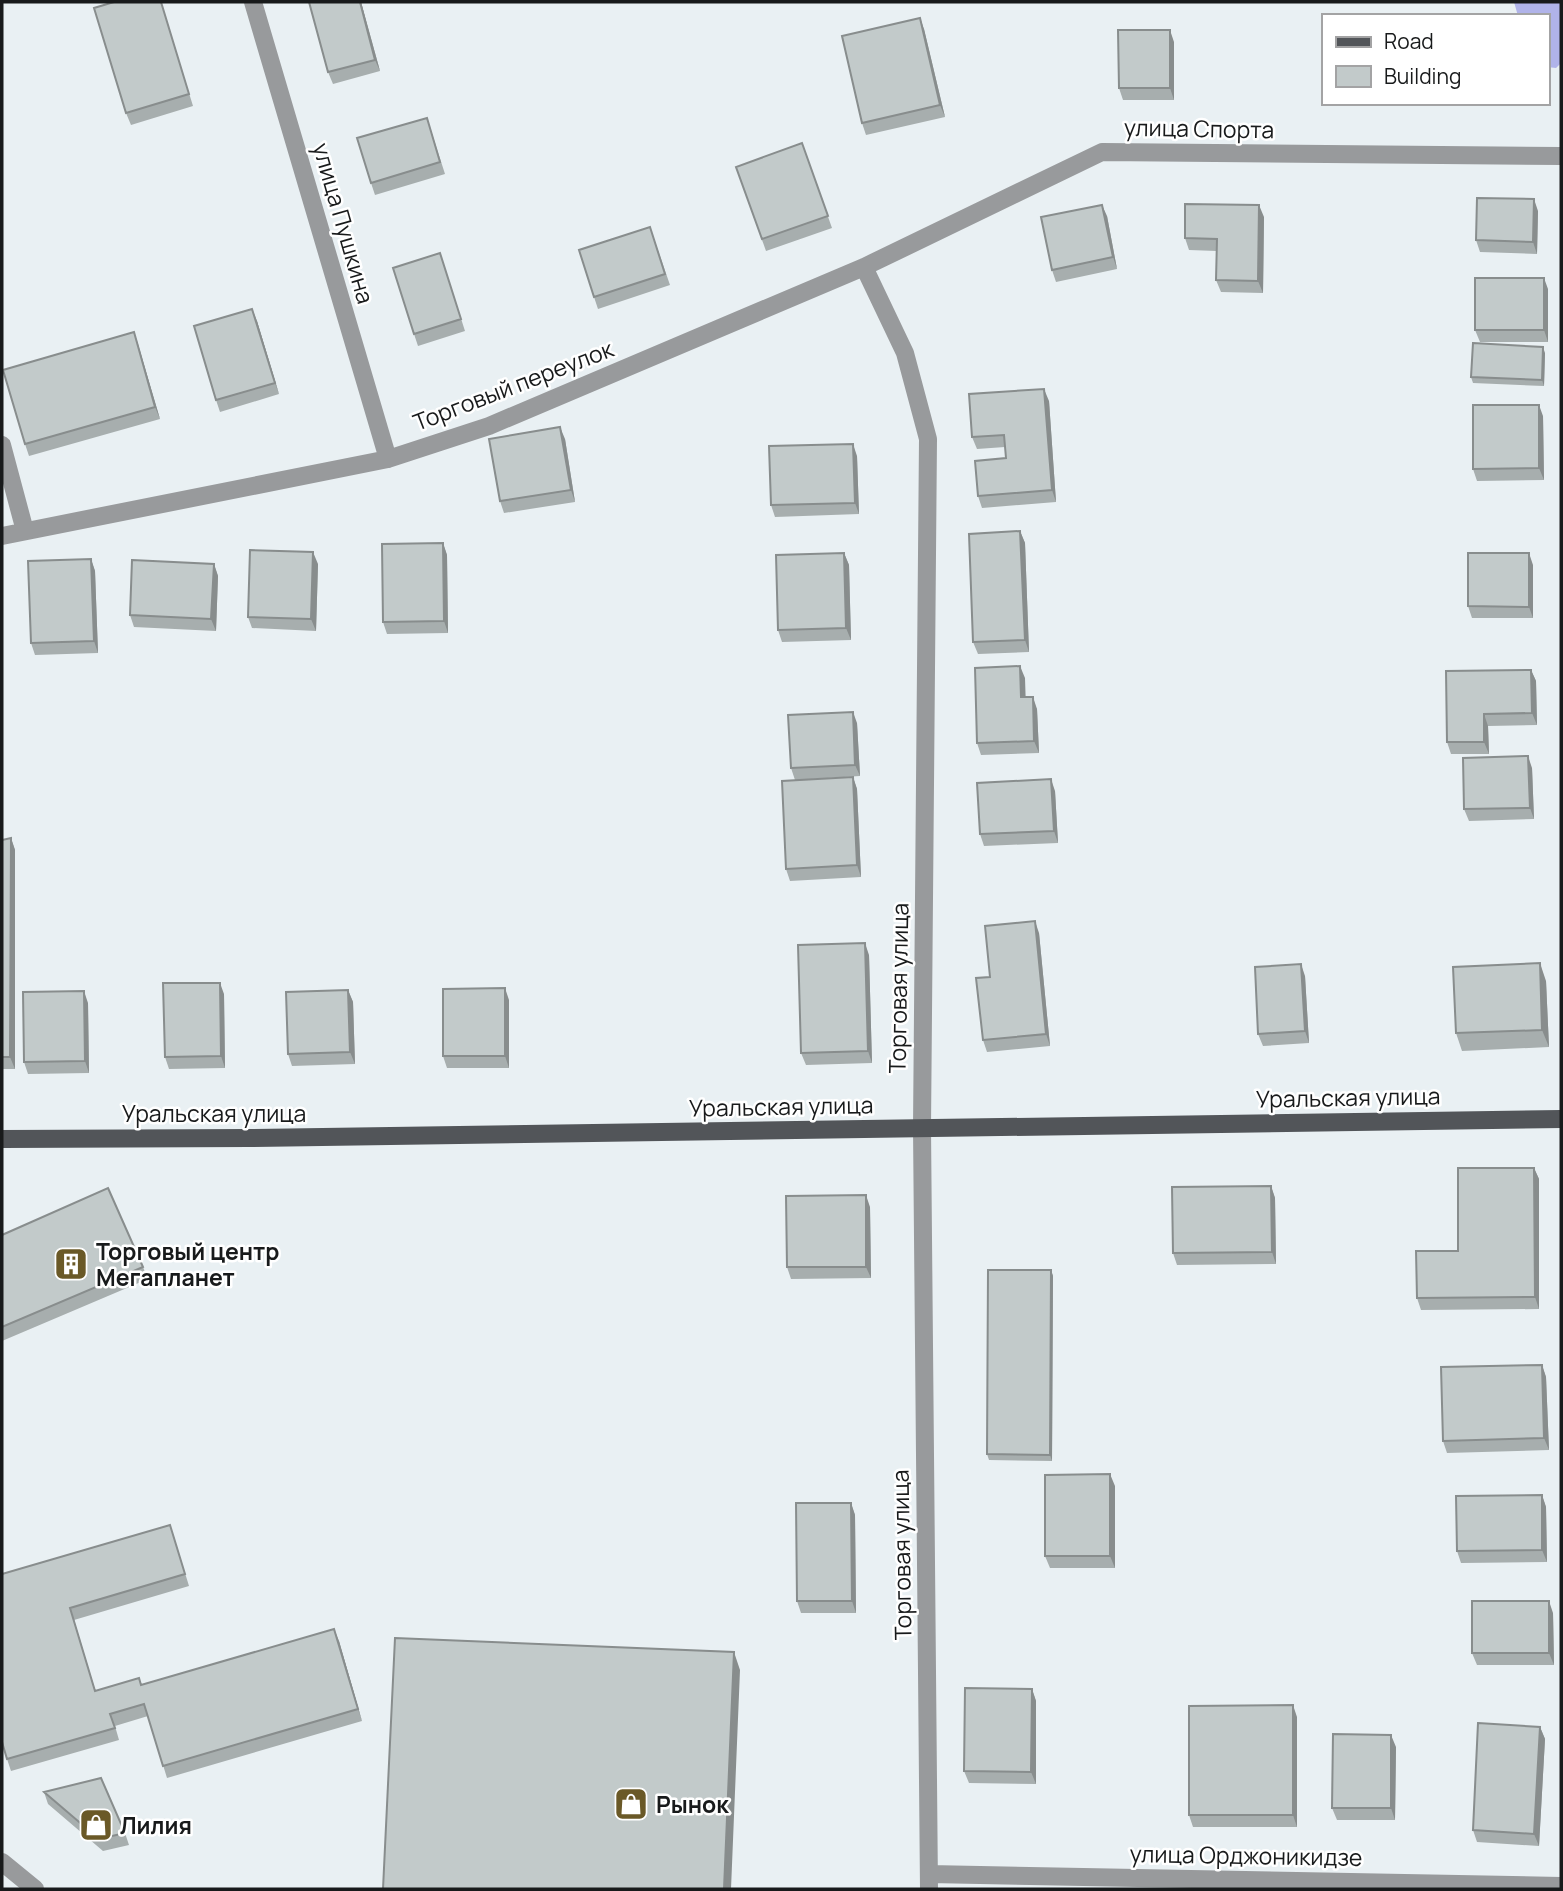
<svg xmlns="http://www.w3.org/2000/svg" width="1563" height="1891" font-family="Manrope,sans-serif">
  <rect width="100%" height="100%" fill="#e9f0f3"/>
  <path fill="#b0b3e9" d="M1514,2H1561V63L1556,68L1547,67V16H1518Z"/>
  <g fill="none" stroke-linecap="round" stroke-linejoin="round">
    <path stroke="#989a9c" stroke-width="18" d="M253,2L388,459
      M864,267L905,353L928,439L922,1128L929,1889
      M2,445L25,531
      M2,536L388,459L489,426L864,267L1102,152L1561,156
      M2,1862L35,1889
      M929,1874L1561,1886"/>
    <path stroke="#525559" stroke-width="18" d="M2,1139L249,1138L1561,1119"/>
  </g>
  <path fill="#a7aeae" d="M161,2L193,106L131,125L126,113Z
    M309,2H361L380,71L333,84L328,72Z
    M924,29L945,117L866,135L862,123Z
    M1174,42V100H1123L1119,88Z
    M427,118L445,174L375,195L371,183Z
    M802,143L832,228L766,251L736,167Z
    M1538,211L1537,254L1480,252L1476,240Z
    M1107,216L1117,269L1056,282L1052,270Z
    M1264,217L1263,293L1221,292L1216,280L1217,251L1189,250L1185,238Z
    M650,227L670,285L598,309L594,297Z
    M440,253L465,331L418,346L414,334Z
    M1548,289V342H1480L1475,330Z
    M257,321L279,394L220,412L216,400Z
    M134,332L160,419L29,456L25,444Z
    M1545,353L1544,386L1473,383L1471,377Z
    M1049,401L1056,502L982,508L978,496L1006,458L1005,447L977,449L972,437Z
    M1543,416L1544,480L1477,481L1473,469Z
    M565,439L575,502L504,513L500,501Z
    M857,456L859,514L775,517L771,505Z
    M1020,531L1025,543L1029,652L978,654L973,642Z
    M443,543L447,555L448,633L387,634L383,622Z
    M844,553L849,565L851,640L782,642L778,630Z
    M91,559L95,571L98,653L35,655L31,643Z
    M214,564L218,576L216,631L134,627L130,615Z
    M318,564L316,631L252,628L248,617Z
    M1533,565V618H1472L1468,606Z
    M1531,670L1536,681L1537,725L1488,726L1489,754H1451L1447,742Z
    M1025,678V697L1037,709L1039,753L981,755L977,743Z
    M857,723L860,776L795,780L791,768Z
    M1532,768L1534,819L1469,821L1464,809Z
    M853,777L857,789L861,877L790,881L786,869Z
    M1055,791L1058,843L984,846L980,834Z
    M11,838L15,850V1069H2V840Z
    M1039,933L1050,1046L987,1052L983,1040L990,977Z
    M869,955L872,1063L806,1065L801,1053Z
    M1305,976L1309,1043L1263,1046L1258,1034Z
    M1546,981L1549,1047L1462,1051L1456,1033Z
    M348,990L353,1002L355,1064L292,1066L288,1054Z
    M224,994L225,1068L169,1069L165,1057Z
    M509,1000V1068H447L443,1056Z
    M88,1003L89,1073L28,1074L24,1062Z
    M1534,1168L1539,1179V1309L1421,1310L1417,1298Z
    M1271,1186L1275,1198L1276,1264L1177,1265L1173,1253Z
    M870,1207L871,1278L791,1279L787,1267Z
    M2,1235L143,1267L148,1279L2,1341Z
    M1051,1270L1053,1276L1052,1461L989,1460L987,1454Z
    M1542,1365L1546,1377L1549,1450L1447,1453L1443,1441Z
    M1115,1486V1568H1050L1045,1556Z
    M1542,1495L1546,1507L1547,1562L1461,1563L1457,1551Z
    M851,1503L855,1515L856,1613H801L797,1601Z
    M174,1537L189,1586L74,1620L95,1691L142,1685L339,1641L362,1721L167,1778L148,1716L115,1726L119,1740L11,1771L7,1759L2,1574Z
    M1553,1613L1554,1665H1477L1472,1653Z
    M1032,1689L1036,1701V1784L969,1783L964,1771Z
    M1297,1717V1827H1193L1189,1815Z
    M1540,1727L1545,1739L1539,1846L1477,1842L1473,1830Z
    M1396,1747L1395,1820H1337L1332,1808Z
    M44,1792L125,1833L129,1845L103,1851L48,1804Z"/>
  <path fill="#888d8d" d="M360,2H361L380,71L375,60Z
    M920,18L924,29L945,117L940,105Z
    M1170,30L1174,42V100L1170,88Z
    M1534,199L1538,211L1537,254L1533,242Z
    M1102,205L1107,216L1117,269L1113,257Z
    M1259,205L1264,217L1263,293L1258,281Z
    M1544,278L1548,289V342L1544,330Z
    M252,309L257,321L279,394L275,383Z
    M134,332L138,344L160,419L155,407Z
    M1543,347L1545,353L1544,386L1542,380Z
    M1044,389L1049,401L1056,502L1052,490Z
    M1539,405L1543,416L1544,480L1539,468Z
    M560,427L565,439L575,502L571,490Z
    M853,444L857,456L859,514L855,503Z
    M1020,531L1025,543L1029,652L1025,640Z
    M443,543L447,555L448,633L444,621Z
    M313,552L318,564L316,631L311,619Z
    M844,553L849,565L851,640L846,628Z
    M1529,553L1533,565V618L1529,607Z
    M91,559L95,571L98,653L94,641Z
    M214,564L218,576L216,631L211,619Z
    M1020,666L1025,678L1026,709L1021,697Z
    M1531,670L1536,681L1537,725L1532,713Z
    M1033,697L1037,709L1039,753L1034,741Z
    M853,712L857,723L860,776L855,765Z
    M1484,714L1488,726L1489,754L1484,742Z
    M1528,756L1532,768L1534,819L1530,808Z
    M853,777L857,789L861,877L857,865Z
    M1051,779L1055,791L1058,843L1054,831Z
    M11,838L15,850V1069L10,1057Z
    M1035,921L1039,933L1050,1046L1046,1034Z
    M865,943L869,955L872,1063L868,1051Z
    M1540,963L1546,981L1549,1047L1542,1030Z
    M1301,964L1305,976L1309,1043L1305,1031Z
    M220,983L224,994L225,1068L221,1056Z
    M505,988L509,1000V1068L505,1056Z
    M348,990L353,1002L355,1064L350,1052Z
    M84,991L88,1003L89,1073L85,1061Z
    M1534,1168L1539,1179V1309L1535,1297Z
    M1271,1186L1275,1198L1276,1264L1272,1252Z
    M866,1195L870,1207L871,1278L866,1267Z
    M1051,1270L1053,1276L1052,1461L1050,1455Z
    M1542,1365L1546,1377L1549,1450L1544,1438Z
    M1110,1474L1115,1486V1568L1110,1556Z
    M1542,1495L1546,1507L1547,1562L1542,1550Z
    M851,1503L855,1515L856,1613L852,1601Z
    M1549,1601L1553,1613L1554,1665L1549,1653Z
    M70,1608L74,1620L99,1703L95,1691Z
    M334,1629L339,1641L362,1721L358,1709Z
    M734,1652L740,1670L731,1889H724Z
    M1032,1689L1036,1701V1784L1031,1772Z
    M1293,1705L1297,1717V1827L1293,1815Z
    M1540,1727L1545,1739L1539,1846L1534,1834Z
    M1391,1735L1396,1747L1395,1820L1391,1808Z"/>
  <path fill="#c2caca" stroke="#888d8d" stroke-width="2" d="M114,2H161L189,94L126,113L94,8Z
    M309,2H360L375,60L328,72Z
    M920,18L940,105L862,123L842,36Z
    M1118,30H1170V88H1119Z
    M427,118L440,162L371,183L357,138Z
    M802,143L828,216L762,239L736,167Z
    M1477,198L1534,199L1533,242L1476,240Z
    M1185,204L1259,205L1258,281L1216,280L1217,239L1185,238Z
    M1102,205L1113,257L1052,270L1041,217Z
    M650,227L665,274L594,297L579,250Z
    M440,253L461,319L414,334L393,268Z
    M1475,278H1544V330H1475Z
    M252,309L275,383L216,400L194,326Z
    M134,332L155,407L25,444L3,370Z
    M1473,343L1543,347L1542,380L1471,377Z
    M1044,389L1052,490L978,496L975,461L1006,458L1004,435L972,437L969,394Z
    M1473,405H1539V468L1473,469Z
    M560,427L571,490L500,501L489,439Z
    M853,444L855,503L771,505L769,446Z
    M1020,531L1025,640L973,642L969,534Z
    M443,543L444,621L383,622L382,544Z
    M250,550L313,552L311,619L248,617Z
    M844,553L846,628L778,630L776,555Z
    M1468,553H1529V607L1468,606Z
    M91,559L94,641L31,643L28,561Z
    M132,560L214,564L211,619L130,615Z
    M1020,666L1021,697H1033L1034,741L977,743L975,668Z
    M1531,670L1532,713L1484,714V742H1447L1446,671Z
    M853,712L855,765L791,768L788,715Z
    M1528,756L1530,808L1464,809L1463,758Z
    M853,777L857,865L786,869L782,781Z
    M1051,779L1054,831L980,834L977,783Z
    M11,838L10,1057H2V840Z
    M1035,921L1046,1034L983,1040L976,978L990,977L985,926Z
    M865,943L868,1051L801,1053L798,945Z
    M1540,963L1542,1030L1456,1033L1453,967Z
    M1301,964L1305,1031L1258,1034L1255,967Z
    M163,983H220L221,1056L165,1057Z
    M505,988V1056H443V989Z
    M348,990L350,1052L288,1054L286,992Z
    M84,991L85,1061L24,1062L23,992Z
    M1458,1168H1534L1535,1297L1417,1298L1416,1251H1458Z
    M1271,1186L1272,1252L1173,1253L1172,1187Z
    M108,1188L143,1267L2,1327V1235Z
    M866,1195V1267H787L786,1196Z
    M988,1270H1051L1050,1455L987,1454Z
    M1542,1365L1544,1438L1443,1441L1441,1367Z
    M1110,1474V1556H1045V1475Z
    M1542,1495V1550L1457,1551L1456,1496Z
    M796,1503H851L852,1601H797Z
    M170,1525L185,1574L70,1608L95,1691L139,1678L141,1685L334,1629L358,1709L163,1766L144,1704L110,1714L115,1728L7,1759L2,1742V1574Z
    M1472,1601H1549V1653H1472Z
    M395,1638L734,1652L724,1889H383Z
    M965,1688L1032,1689L1031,1772L964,1771Z
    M1293,1705V1815H1189V1706Z
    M1478,1723L1540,1727L1534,1834L1473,1830Z
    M1333,1734L1391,1735V1808H1332Z
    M101,1778L125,1833L99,1839L44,1792Z"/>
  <defs>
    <symbol id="building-square" viewBox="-11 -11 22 22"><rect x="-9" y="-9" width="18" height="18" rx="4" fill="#6a5927" stroke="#fff"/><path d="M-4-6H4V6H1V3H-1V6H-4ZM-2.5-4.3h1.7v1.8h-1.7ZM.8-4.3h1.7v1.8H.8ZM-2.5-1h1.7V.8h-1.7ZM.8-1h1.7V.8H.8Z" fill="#fff"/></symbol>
    <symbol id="shop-square" viewBox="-11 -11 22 22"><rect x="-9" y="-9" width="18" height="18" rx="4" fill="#6a5927" stroke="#fff"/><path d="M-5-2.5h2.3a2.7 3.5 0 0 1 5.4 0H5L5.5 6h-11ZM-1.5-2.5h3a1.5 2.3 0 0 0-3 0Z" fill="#fff"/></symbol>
  </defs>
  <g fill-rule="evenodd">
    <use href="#building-square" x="52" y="1245" width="38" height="38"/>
    <use href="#shop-square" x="612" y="1785" width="38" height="38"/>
    <use href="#shop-square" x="77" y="1806" width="38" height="38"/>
  </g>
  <g text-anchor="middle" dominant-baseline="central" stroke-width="5" stroke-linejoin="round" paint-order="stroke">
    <g font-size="23" fill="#181a1b" stroke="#fff">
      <text transform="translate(1199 128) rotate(1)">улица Спорта</text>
      <text transform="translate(344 223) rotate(74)">улица Пушкина</text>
      <text transform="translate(513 385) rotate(-21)">Торговый переулок</text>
      <text transform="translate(898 988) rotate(-89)">Торговая улица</text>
      <text transform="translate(1348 1097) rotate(-1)">Уральская улица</text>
      <text transform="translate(781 1106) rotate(-1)">Уральская улица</text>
      <text x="214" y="1113">Уральская улица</text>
      <text transform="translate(901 1555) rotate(-91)">Торговая улица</text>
      <text transform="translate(1246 1855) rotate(1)">улица Орджоникидзе</text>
    </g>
    <g font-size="23" font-weight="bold" fill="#181a1b" stroke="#fff" text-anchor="start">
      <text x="96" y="1251">Торговый центр<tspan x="96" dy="26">Мегапланет</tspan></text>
      <text x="656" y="1804">Рынок</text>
      <text x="120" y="1825">Лилия</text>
    </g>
  </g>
  <rect width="1563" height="1891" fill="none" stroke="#181a1b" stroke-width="7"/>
  <rect x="1322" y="14" width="228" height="91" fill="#ffffff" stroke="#a3a3a4" stroke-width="2"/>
  <rect x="1336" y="37" width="35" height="10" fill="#525559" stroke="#a3a3a4" stroke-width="2"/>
  <text x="1384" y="49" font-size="21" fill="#181a1b">Road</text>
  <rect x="1336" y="66" width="35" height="21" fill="#c2caca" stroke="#a3a3a4" stroke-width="2"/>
  <text x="1384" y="84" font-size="21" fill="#181a1b">Building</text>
</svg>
